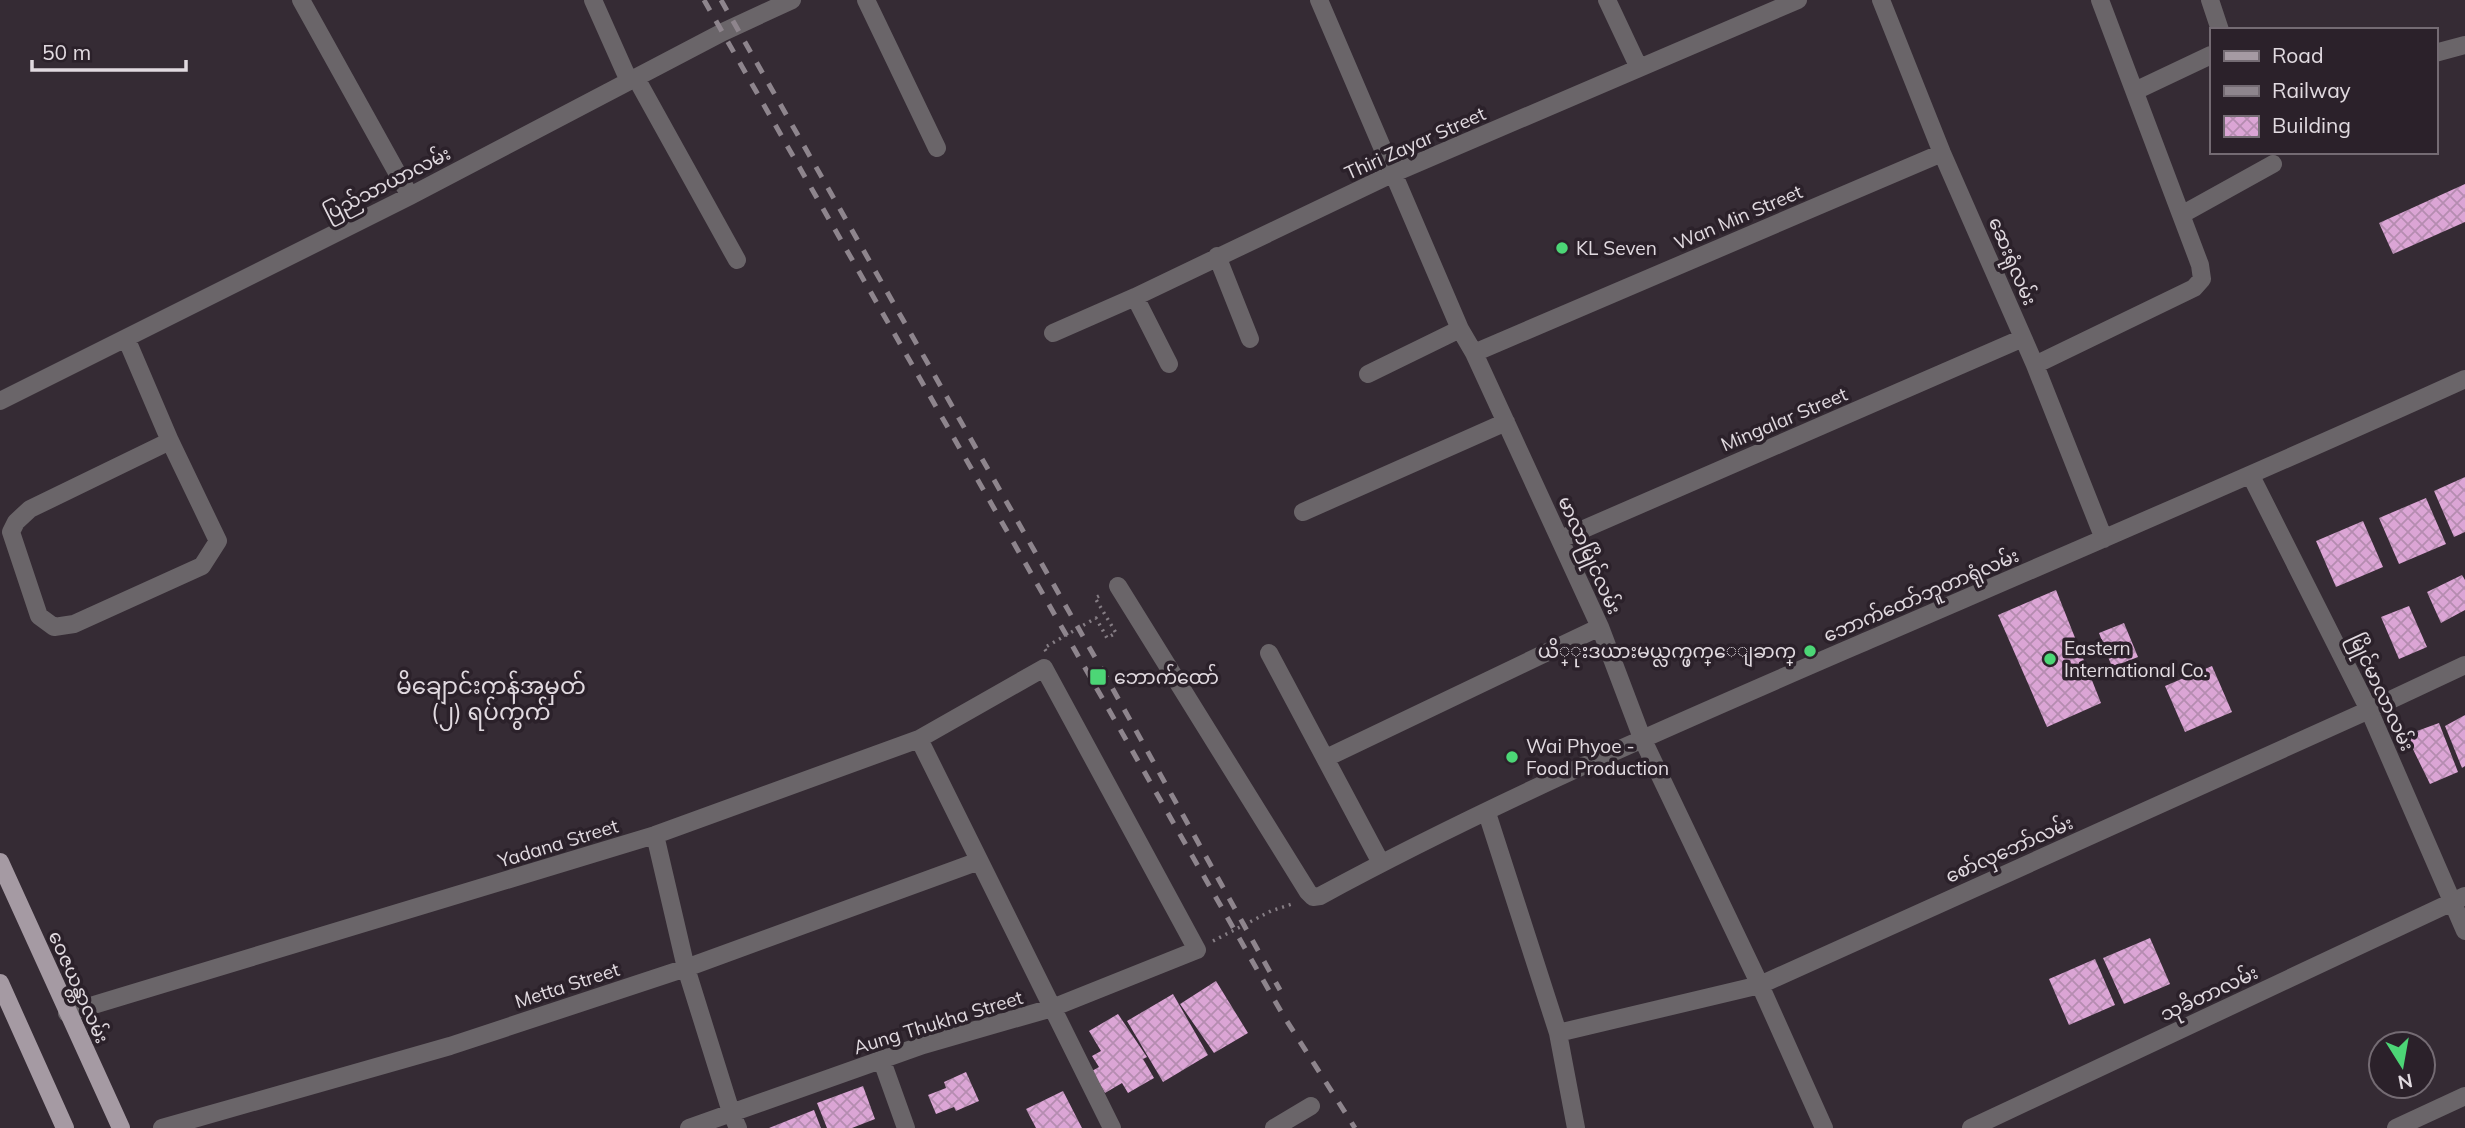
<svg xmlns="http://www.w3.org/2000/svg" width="2465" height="1128" font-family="Mulish,'Noto Sans Myanmar',sans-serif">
  <defs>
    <pattern id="building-cross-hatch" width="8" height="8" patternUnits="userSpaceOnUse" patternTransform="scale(1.75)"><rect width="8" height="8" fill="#dba5d5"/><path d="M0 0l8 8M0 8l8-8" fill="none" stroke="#b58cb0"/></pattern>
  </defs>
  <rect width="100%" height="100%" fill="#352b34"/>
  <path fill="url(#building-cross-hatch)" d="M2465,184V222L2393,254L2379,223Z
    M2465,477V532L2454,537L2434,491Z
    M2426,498L2446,544L2399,564L2379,518Z
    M2363,521L2383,567L2336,587L2316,541Z
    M2462,575L2465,580V610L2441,623L2427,592Z
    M2056,590L2101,703L2047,727L1998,615Z
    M2409,606L2427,647L2399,659L2381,617Z
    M2124,623L2138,657L2112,667L2099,633Z
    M2212,666L2232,712L2185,732L2165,686Z
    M2465,715V766L2462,768L2445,726Z
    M2439,723L2458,772L2430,784L2406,735Z
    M2150,938L2170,984L2124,1004L2103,958Z
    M2095,959L2115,1005L2069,1025L2049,979Z
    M1216,981L1248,1033L1214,1053L1180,1004Z
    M1173,994L1208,1055L1163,1082L1127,1021Z
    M1118,1014L1147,1057L1143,1059L1154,1078L1128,1093L1122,1083L1105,1093L1092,1071L1099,1067L1092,1056L1101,1051L1089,1031Z
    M966,1072L979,1101L956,1111L954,1107L936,1114L928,1095L946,1088L944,1082Z
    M863,1086L875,1119L852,1128H827L817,1103Z
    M1063,1091L1082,1128H1036L1026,1109Z
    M814,1110L821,1128H769Z"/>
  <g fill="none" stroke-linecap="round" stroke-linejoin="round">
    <path stroke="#867e85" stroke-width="3.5" stroke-dasharray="2 5" stroke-linecap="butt" d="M1046,651L1044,648L1096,618L1107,638L1116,633L1095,598L1103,594
      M1213,941L1271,911L1295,903"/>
    <path stroke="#6a6569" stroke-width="18" d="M301,0L410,196
      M593,0L629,81
      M866,0L937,148
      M1319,0L1460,329L1474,353L1600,627L1642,738L1760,985L1824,1128
      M1607,0L1639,68
      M1881,0L1942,153L2035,365L2104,539
      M2210,0L2220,30
      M2435,53L2465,45
      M636,78L737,260
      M2135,91L2211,55
      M2181,215L2273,164
      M1217,256L1250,339
      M1135,297L1169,364
      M1053,333L1135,297L1392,174L1798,0
      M126,338L170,441L218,541L202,566L74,624L54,627L39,616L11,532L16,522L30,509L170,441
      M1474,353L1942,153
      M2035,365L2194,288L2202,279L2200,265L2100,0
      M1368,374L1460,329
      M0,401L410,196L723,32L792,0
      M2251,476L2369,710L2465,931
      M1303,512L1506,422
      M1561,539L2023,338
      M1118,586L1308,892L1313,897L1320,896C1497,800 1684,720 1869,640C2068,554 2267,469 2465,379
      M1269,653L1381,863
      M919,739L1112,1128
      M1326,758L1600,627
      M1487,813L1558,1033L1576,1128
      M655,835L686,968L731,1112L738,1128
      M67,1013L655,835L919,739L1044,668L1197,950L1052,1008L923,1045L689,1128
      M1558,1033L1760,985L2369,710L2465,665
      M882,1061L906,1128
      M162,1128L450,1046L686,968L979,861
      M1274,1128L1311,1106
      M1971,1128L2465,896
      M2396,1128L2465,1096"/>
    <path stroke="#a59aa3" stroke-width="18" d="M0,862L121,1128
      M0,983L65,1128"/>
    <path stroke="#8e858d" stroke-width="5" stroke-dasharray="12 12" stroke-linecap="butt" d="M704,0L1283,1015L1355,1128
      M721,0L1109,682L1280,990"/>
  </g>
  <g fill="#4cd676" stroke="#2b212a" stroke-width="2.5">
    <circle cx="1562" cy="248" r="7"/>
    <circle cx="1810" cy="651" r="7"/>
    <circle cx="2050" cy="659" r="7"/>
    <rect x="1089" y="668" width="18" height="18" rx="3.5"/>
    <circle cx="1512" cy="757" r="7"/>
  </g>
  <g text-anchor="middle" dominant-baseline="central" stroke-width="7" stroke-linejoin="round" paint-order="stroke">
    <g font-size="19" fill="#e1dae0" stroke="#2b212a">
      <text transform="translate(1415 143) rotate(-24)">Thiri Zayar Street</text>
      <text transform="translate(387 183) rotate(-27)">ပြည်သာယာလမ်း</text>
      <text transform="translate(1738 217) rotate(-23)">Wan Min Street</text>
      <text transform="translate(2013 261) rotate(67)">ဆေးရုံလမ်း</text>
      <text transform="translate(1784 419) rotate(-23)">Mingalar Street</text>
      <text transform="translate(1590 555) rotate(66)">မာလာမြိုင်လမ်း</text>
      <text transform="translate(1921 595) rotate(-23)">ဘောက်ထော်ဘူတာရုံလမ်း</text>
      <text transform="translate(2382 692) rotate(65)">မြိုင်မာလာလမ်း</text>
      <text transform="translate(558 843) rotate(-17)">Yadana Street</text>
      <text transform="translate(2009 849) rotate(-24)">စော်လှဘော်လမ်း</text>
      <text transform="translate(567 985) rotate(-18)">Metta Street</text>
      <text transform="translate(79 987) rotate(66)">ဝေဇယန္တာလမ်း</text>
      <text transform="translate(2209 993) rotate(-25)">သုခိတာလမ်း</text>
      <text transform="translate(938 1022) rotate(-17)">Aung Thukha Street</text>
    </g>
    <g font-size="19" fill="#e1dae0" stroke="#2b212a" text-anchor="start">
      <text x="1576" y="248">KL Seven</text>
      <text x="2064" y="648">Eastern<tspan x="2064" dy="22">International Co.</tspan></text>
      <text x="1796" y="651" text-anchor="end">ယိ္ုးဒယားမယ္လက္ဖက္ေျခာက္</text>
      <text x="1114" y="677">ဘောက်ထော်</text>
      <text x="1526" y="746">Wai Phyoe -<tspan x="1526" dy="22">Food Production</tspan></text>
    </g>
    <g font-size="23" fill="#e1dae0" stroke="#2b212a">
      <text x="491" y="685">မိချောင်းကန်အမှတ်<tspan x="491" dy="26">(၂) ရပ်ကွက်</tspan></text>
    </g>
  </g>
  <rect x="2210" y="28" width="228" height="126" fill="#2b212a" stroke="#746b73" stroke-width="2"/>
  <rect x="2224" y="51" width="35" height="10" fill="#a59aa3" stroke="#746b73" stroke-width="2"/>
  <text x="2272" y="63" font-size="21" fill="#e1dae0">Road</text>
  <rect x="2224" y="86" width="35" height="10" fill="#8e858d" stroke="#746b73" stroke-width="2"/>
  <text x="2272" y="98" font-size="21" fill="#e1dae0">Railway</text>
  <rect x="2224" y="116" width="35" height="21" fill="url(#building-cross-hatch)" stroke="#746b73" stroke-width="2"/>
  <text x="2272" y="133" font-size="21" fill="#e1dae0">Building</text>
  <g transform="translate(2402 1065) rotate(169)"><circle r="33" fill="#2b212a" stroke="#746b73" stroke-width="2"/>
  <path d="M0-5L12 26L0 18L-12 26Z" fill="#4cd676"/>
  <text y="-10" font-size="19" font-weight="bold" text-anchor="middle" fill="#e1dae0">N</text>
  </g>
  <path d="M32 60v10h154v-10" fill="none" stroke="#e1dae0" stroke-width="3.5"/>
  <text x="42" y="60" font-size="21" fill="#e1dae0" stroke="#2b212a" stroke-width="5" paint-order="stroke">50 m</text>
</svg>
